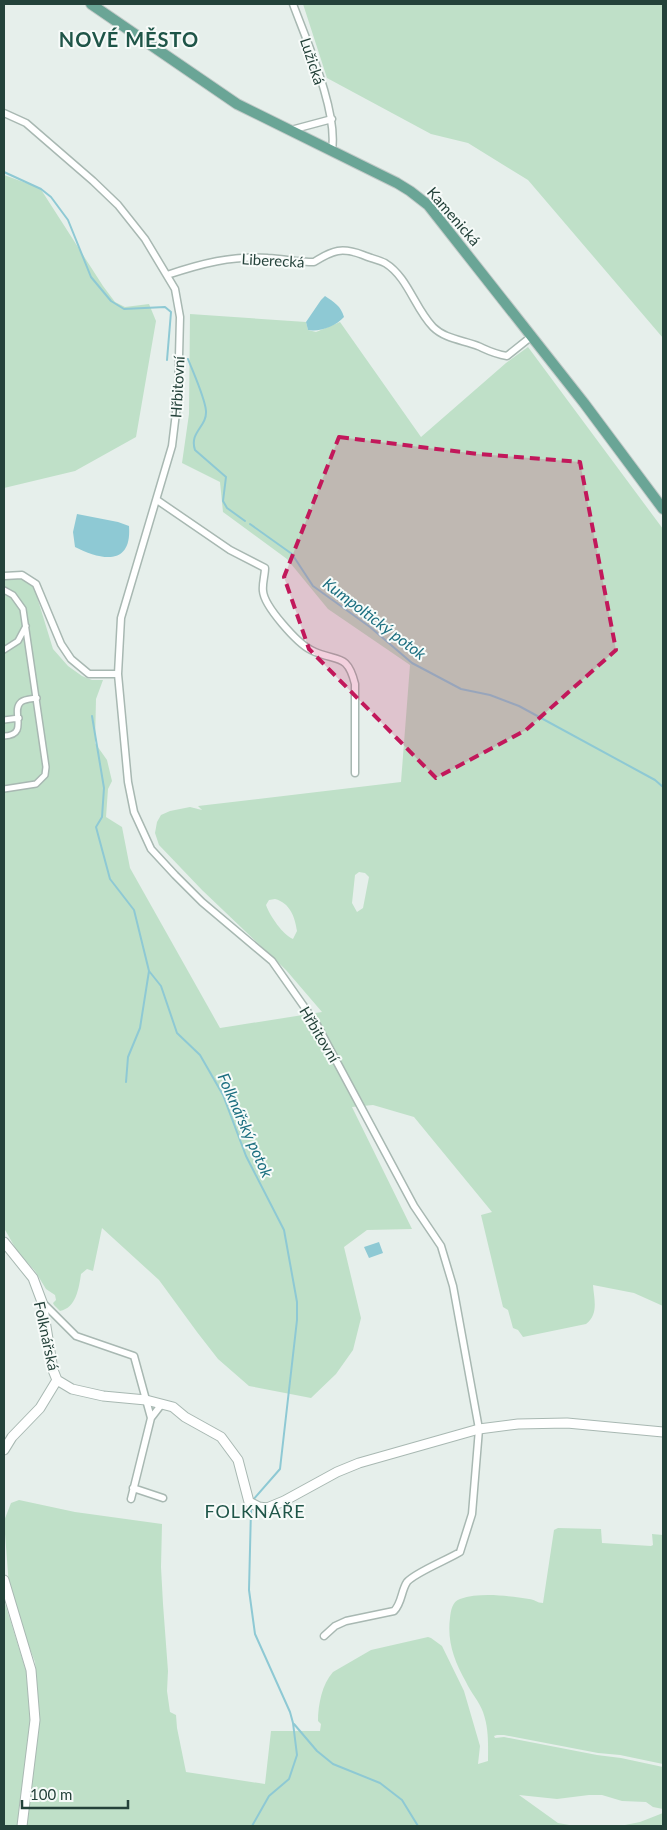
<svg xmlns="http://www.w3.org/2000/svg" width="667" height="1830" font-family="Lato,sans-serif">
  <rect width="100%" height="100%" fill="#e6efeb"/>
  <path fill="#bfe0c8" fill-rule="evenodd" d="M303,4H663V338L528,180L468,143L431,134L327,78Z
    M4,175L40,188L103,286L115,302L125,307L149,304L156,321L136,437L75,471L4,488Z
    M190,314L306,322L308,330L316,332L340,322L421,437L506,363L528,347L663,529V1306L634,1293L593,1285C594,1299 599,1314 586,1324L523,1337L518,1330L513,1328L508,1310L503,1307L481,1215L492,1212L414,1117L373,1105L352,1107L412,1229L367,1230L344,1247L361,1318L353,1350L336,1374L311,1398L249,1386L218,1359L197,1332L159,1280L102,1228L93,1271L87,1269L81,1274C79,1288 76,1308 60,1311L54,1305L53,1303L56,1300L55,1295L46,1289L35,1271L17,1251L4,1228V579C16,577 25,578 34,587L53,649L68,666L82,676L92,680H103L96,699L95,743L107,760L112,781L108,789L106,817L122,827L130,868L220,1028L322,1012L286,970L202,890L159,845L155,833L157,822L161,815L170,811L190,807L202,810L198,806L401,782L410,665L328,609L287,559L223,512L220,482L182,463L189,414ZM359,872L365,873L369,877L363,908L357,912L352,903L355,875ZM275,899C290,903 295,917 297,931L293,939C283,935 270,916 266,905L269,900Z
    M19,1500L75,1512L162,1524L161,1567L163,1604L168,1671L167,1691L170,1712L176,1715L177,1728L186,1772L265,1784L271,1731H320L321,1724L318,1721C318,1705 322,1684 333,1672L371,1650L428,1637L431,1638L442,1646L464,1691L480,1746L478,1764L488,1761C488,1743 489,1729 483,1712C479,1701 471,1693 466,1682C454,1661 447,1641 450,1618C451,1610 452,1602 460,1599C481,1592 508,1596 529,1599C534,1599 537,1603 543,1603L554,1530L558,1528L601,1529L602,1543L651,1546L653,1545L652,1534L663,1535V1764L620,1755L598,1753L504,1735H497L494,1736L495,1738L504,1737L597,1755L621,1758L663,1767V1809L653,1807L646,1802L622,1801L602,1795H589L557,1799L519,1795L558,1823L575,1826H27L40,1720L35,1662L17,1615L9,1586L4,1521L11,1503Z
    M4,1600L26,1671L30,1720L17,1826H4Z
    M663,1813V1826H620L640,1822Z"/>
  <path fill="#8ec9d4" d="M325,296C334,302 341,306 344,317C336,326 320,332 308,330L306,322L321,300Z
    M77,514L118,522L129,526C132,567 101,560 75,547L73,532Z
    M379,1242L383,1253L369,1258L364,1247Z"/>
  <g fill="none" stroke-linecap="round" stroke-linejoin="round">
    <path stroke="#8ec9d4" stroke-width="2" d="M4,172L41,189L51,197L68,220L91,277L111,301L124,309L165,307L171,312L167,360
      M188,359C193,372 205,398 206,411C207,427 189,432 195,450L226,477L223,501L227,508L245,521
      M250,524L292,554L313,586L370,627L412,663L461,689L490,695L519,706L655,780L663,787
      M92,716L104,788L102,817L96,827L110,879L134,910L149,971L161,986L177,1033L200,1055L223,1095L246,1156L284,1230L297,1302V1320L281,1460L280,1469L253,1500
      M126,1082L128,1057L140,1028L149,971
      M251,1509L249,1590L255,1634L290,1712L293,1723L297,1755L289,1779L269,1796L252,1826
      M294,1724L317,1751L333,1764L380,1783L402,1800L418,1826"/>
    <defs>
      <path id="pedestrian" d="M4,590L13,595L23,609L46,767L45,775L36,784L4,789
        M4,650L18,641L26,626
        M4,720L19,718
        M4,736C30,735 10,711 21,702C25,699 31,699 37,698"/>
      <path id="minor" d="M293,4C307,42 338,111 332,150
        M4,113L26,123L93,181L118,205L145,239L175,289L180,317L178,396L172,446L121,618L118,674L128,782L134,812L151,849L175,875L202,902L272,961L317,1025L414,1206L441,1246L453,1286L479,1429L472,1514L460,1552C449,1559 414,1573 407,1582C401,1591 402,1603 394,1611L346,1621L335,1626L324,1636
        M291,130L332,119
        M167,275C200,264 233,255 268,258C284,259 299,262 314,262C333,250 342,247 363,255C370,258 379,260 385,263C408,277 415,309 433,327C445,339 463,340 478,346C489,351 494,354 507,356L532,336
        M157,500L230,550L265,568C265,575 262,584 263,591C264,606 297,643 311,650C336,663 347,651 355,684V773
        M4,576L22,575L36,584L61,644L71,659L89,674H118
        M42,1302L76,1336L134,1356L151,1418L131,1499
        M151,1418L161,1405
        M133,1488L163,1498"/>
      <path id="tertiary" d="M4,1242L33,1278L42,1302L53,1370L57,1380
        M57,1380L72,1389L103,1396L146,1400L173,1407L185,1417L221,1437L238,1460L249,1502L259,1507L267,1508L284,1501L337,1472L359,1463L479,1429L518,1424L567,1423L663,1432
        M4,1450L12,1437L40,1408L57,1380
        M4,1580L31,1670L35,1720L22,1826"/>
      <path id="primary" d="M91,4L237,104L397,183L410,191L428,205L584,403L663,509"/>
    </defs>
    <use href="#pedestrian" stroke="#a8b8b2" stroke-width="8"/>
    <use href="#minor" stroke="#a8b8b2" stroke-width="9"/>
    <use href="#tertiary" stroke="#a8b8b2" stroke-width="11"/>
    <use href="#primary" stroke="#c2cac8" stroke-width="12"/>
    <use href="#pedestrian" stroke="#fff" stroke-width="5"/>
    <use href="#minor" stroke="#fff" stroke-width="6"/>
    <use href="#tertiary" stroke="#fff" stroke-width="9"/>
    <use href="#primary" stroke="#6aa596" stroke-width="10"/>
  </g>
  <path fill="#c2185b" fill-opacity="0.2" stroke="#c2185b" stroke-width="4" stroke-dasharray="10 6" stroke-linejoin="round" d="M339,437L478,454L580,462L616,650L526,730L436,778L309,649L284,577Z"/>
  <g text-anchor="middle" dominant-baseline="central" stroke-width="4" stroke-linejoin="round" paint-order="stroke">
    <g font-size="15" fill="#24423a" stroke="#f7fbf9">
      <text transform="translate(313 61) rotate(72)">Lužická</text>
      <text transform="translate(454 216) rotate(49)">Kamenická</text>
      <text transform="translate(273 260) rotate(3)">Liberecká</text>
      <text transform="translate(177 387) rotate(-87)">Hřbitovní</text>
      <text transform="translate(320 1034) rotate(59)">Hřbitovní</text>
      <text transform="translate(47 1336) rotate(78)">Folknářská</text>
    </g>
    <g font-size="16" font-style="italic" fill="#1c6f80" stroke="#f7fbf9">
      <text transform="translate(375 618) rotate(37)">Kumpoltický potok</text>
      <text transform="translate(246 1125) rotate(66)">Folknářský potok</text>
    </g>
    <g font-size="18" letter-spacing="1" fill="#1f5548" stroke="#f7fbf9">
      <text x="255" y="1511">FOLKNÁŘE</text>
    </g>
    <g font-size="20" font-weight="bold" letter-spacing="1" fill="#1f5548" stroke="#f7fbf9">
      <text x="129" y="39">NOVÉ MĚSTO</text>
    </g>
  </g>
  <rect width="667" height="1830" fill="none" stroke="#24423a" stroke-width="10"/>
  <path d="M22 1800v8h106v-8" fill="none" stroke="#24423a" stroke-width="2.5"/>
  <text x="30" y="1800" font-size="15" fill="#24423a" stroke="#f7fbf9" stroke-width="4" paint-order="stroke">100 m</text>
</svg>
